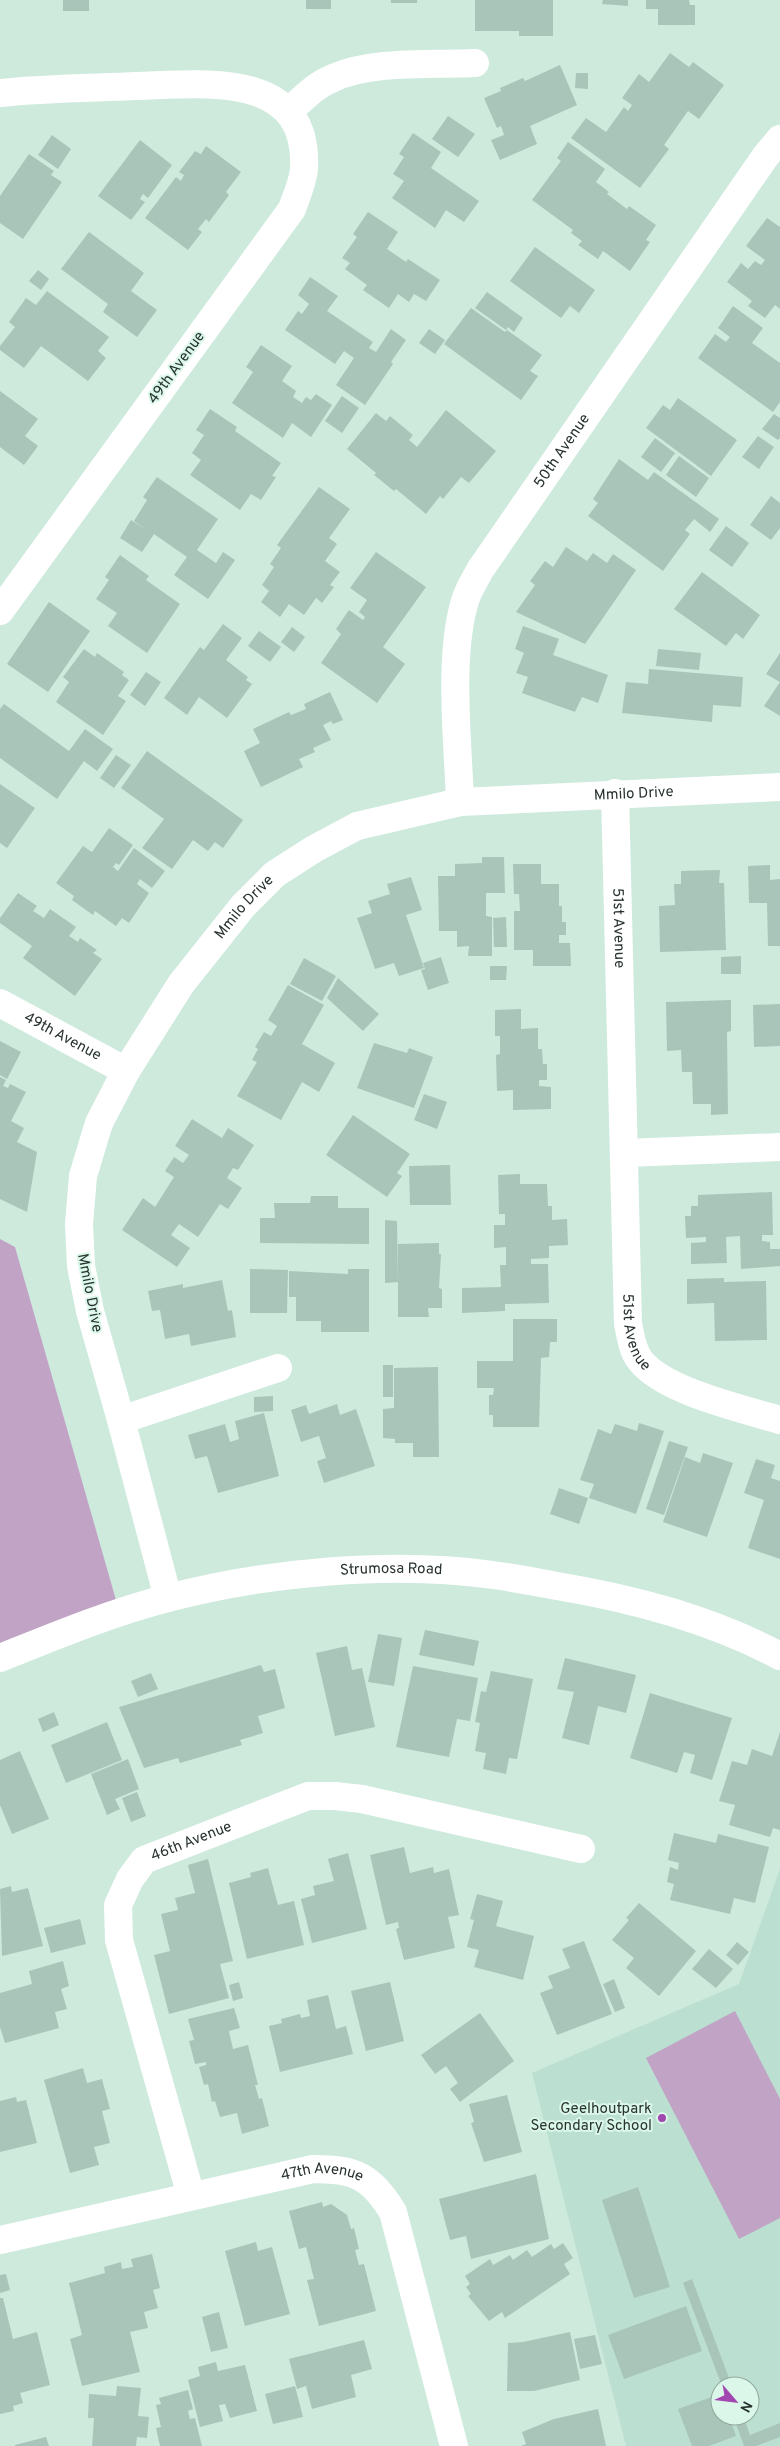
<svg xmlns="http://www.w3.org/2000/svg" width="780" height="2446" font-family="Overpass,sans-serif">
  <rect width="100%" height="100%" fill="#cdeadd"/>
  <path fill="#bbdfd0" fill-rule="evenodd" d="M780,1869V2446H626L532,2073L739,1984ZM720,2386H750V2416H720Z"/>
  <path fill="#c1a3c5" d="M0,1239L15,1247L116,1600L0,1644Z
    M735,2011L780,2099V2218L739,2239L646,2058Z"/>
  <path fill="#a9c5b9" d="M63,0H89V11H63Z
    M306,0H331V9H306Z
    M391,0H417V3H391Z
    M475,0H553V36H519V31H475Z
    M603,0H628V6L602,4Z
    M646,0H689L690,5H695V25H658V9H646Z
    M670,53L689,67L693,62L724,85L699,119L688,111L664,145L669,149L640,188L571,138L586,118L606,132L624,107L628,111L632,105L622,98L639,74L649,82Z
    M560,65L577,105L530,126L537,144L500,160L491,140L504,135L501,126L497,128L484,98L501,91L500,88L523,78L525,81Z
    M576,73H588V89L575,88Z
    M448,116L475,134L458,157L432,139Z
    M413,133L441,152L431,168L479,201L464,222L446,210L435,228L392,198L404,181L393,174L404,157L399,154Z
    M52,135L71,149L58,169L38,155Z
    M140,140L172,165L148,198L143,194L140,199L145,202L131,220L98,196Z
    M568,142L605,169L596,182L609,192L607,194L627,209L629,206L656,225L646,240L650,242L630,271L603,251L598,259L578,245L582,241L571,233L573,230L532,200L561,161L557,158Z
    M206,146L241,172L226,192L229,195L209,222L206,219L198,229L202,232L188,250L145,218L176,177L181,181L184,175L179,172L195,151L201,154Z
    M29,154L54,171L51,175L62,182L23,239L0,223V196Z
    M368,212L398,232L387,249L406,262L408,259L440,280L426,301L414,294L409,302L398,294L389,308L363,290L367,285L345,269L350,263L342,258L357,237L353,234Z
    M767,218L780,227V309L775,305L765,318L748,306L752,301L727,282L741,263L748,269L755,261L761,265L765,260L746,246Z
    M89,232L144,273L131,291L157,310L137,337L103,312L108,304L61,269Z
    M535,247L595,290L579,313L570,306L561,318L510,281Z
    M38,270L49,279L41,290L29,281Z
    M310,277L338,296L327,311L373,342L369,348L376,352L391,329L406,340L391,362L393,364L365,405L336,385L354,358L344,351L335,364L285,330L298,311L302,314L309,304L298,295Z
    M47,291L109,337L98,351L106,358L88,381L41,346L24,368L0,350V346L15,327L9,322L26,298L36,305Z
    M487,292L523,318L514,332L508,327L506,330L475,308Z
    M733,306L763,328L752,343L780,363V402L773,412L698,358L715,334L726,342L730,337L718,328Z
    M471,308L505,332L507,330L542,355L530,371L538,376L521,400L444,344Z
    M429,329L445,340L435,354L419,343Z
    M261,345L292,366L282,381L296,391L293,397L302,403L306,397L311,400L316,394L332,405L311,437L292,423L283,438L232,403L253,372L246,367Z
    M0,391L38,419L25,436L38,446L24,465L0,447Z
    M342,396L359,408L342,433L325,421Z
    M678,398L737,440L711,476L646,428L663,405L670,410Z
    M210,409L237,427L235,431L281,463L272,476L276,477L261,500L251,494L240,510L190,475L201,460L192,453L204,435L196,430Z
    M446,410L496,451L469,483L461,477L443,499L440,496L426,514L396,489L394,491L374,475L376,473L347,449L376,413L386,421L390,416L413,435L409,440L417,447Z
    M774,414L780,418V438L778,440L762,429Z
    M758,436L774,447L759,469L742,457Z
    M655,438L675,453L661,472L641,457Z
    M679,456L709,478L696,497L666,475Z
    M619,459L648,480L654,472L719,519L710,532L694,519L685,530L690,534L663,571L588,516L598,503L593,499Z
    M157,477L218,519L197,550L216,563L223,552L235,560L208,599L174,575L187,557L154,534L142,552L120,538L131,520L147,530L134,521L147,500L143,497Z
    M319,487L350,509L329,538L337,544L325,561L340,572L330,585L334,587L322,603L316,598L304,615L289,604L280,617L261,602L269,591L262,585L274,567L270,564L281,548L277,545Z
    M771,496L780,503V528L771,540L750,525Z
    M726,526L749,543L732,567L709,550Z
    M566,547L587,561L593,553L607,563L613,554L636,570L585,644L516,612L535,585L530,581L545,561L553,567Z
    M376,552L426,587L383,647L405,664L377,703L321,663L341,634L336,629L349,610L363,620L365,617L359,612L367,600L350,588Z
    M120,555L149,576L146,580L180,604L147,653L108,626L117,613L96,599L109,580L105,577Z
    M702,572L760,615L743,639L736,633L726,646L674,609Z
    M49,602L90,631L48,692L7,664Z
    M223,624L242,638L226,660L248,677L246,680L252,684L227,718L199,697L187,715L164,698L200,647L204,650Z
    M523,626L559,639L553,655L608,675L598,703L582,697L575,712L522,693L528,677L516,673L524,653L515,649Z
    M292,627L305,637L294,652L281,642Z
    M259,631L281,647L270,662L248,646Z
    M84,649L95,657L97,653L124,672L122,675L129,680L118,696L126,701L103,735L56,702L69,682L63,677Z
    M658,649L701,653L699,670L656,666Z
    M780,653V716L764,706L780,682L766,674Z
    M649,669L743,677L741,707L713,705L712,722L622,713L626,682L648,684Z
    M146,672L161,682L145,706L130,695Z
    M330,692L343,720L333,724L331,721L323,725L331,740L313,748L315,752L299,759L303,767L261,787L244,751L260,743L253,729L289,712L291,715L306,709L304,704Z
    M4,704L69,751L85,729L113,749L97,771L84,761L57,799L0,758V709Z
    M147,751L243,820L223,848L215,842L208,851L193,840L172,869L142,848L164,819L121,788Z
    M116,755L131,765L114,788L100,778Z
    M0,784L35,808L7,848L0,843Z
    M109,828L133,845L119,865L116,863L113,867L118,871L134,848L165,871L152,888L140,879L137,884L149,893L129,923L122,918L116,926L95,911L93,915L72,900L74,896L56,883L83,846L92,852Z
    M482,857H504L505,893H486V916L492,917V956H468L469,946L457,947V931H439L438,876H455V864L482,863Z
    M513,864H541V884H559V906H562V922H566V935H559V943H570L571,966H533V950H514V911H520L519,894H514Z
    M770,865V880L780,879V946H768L767,903H749L748,866Z
    M720,870L719,883H724L726,950L660,952L659,906L675,905L674,884H681V871Z
    M411,877L422,910L406,915L424,968L399,976L394,963L375,969L357,918L372,913L368,901L390,894L387,884Z
    M18,893L37,906L33,911L44,918L50,909L76,927L69,936L78,942L80,938L97,950L93,953L102,959L75,996L23,958L32,946L0,923V918Z
    M506,917L507,947H494L493,918Z
    M741,956V974H721V957Z
    M441,957L449,983L428,990L421,970L425,969L423,963Z
    M304,958L336,976L322,1001L290,984Z
    M490,966H507L506,980H490Z
    M338,978L379,1014L363,1031L327,998Z
    M288,985L324,1005L302,1044L335,1063L319,1092L302,1082L281,1120L237,1096L257,1062L252,1060L258,1049L255,1047L264,1032L271,1036L277,1026L268,1020Z
    M731,1000V1031L727,1032L728,1114L711,1115V1104H693L692,1072H682L681,1050L667,1051L666,1002Z
    M780,1004V1046L754,1047L753,1005Z
    M521,1009V1029L538,1028V1049H542L543,1064H547V1080H539V1086L551,1087V1109L513,1110V1090L497,1091L496,1055L500,1054V1036H495V1010Z
    M0,1041L21,1052L7,1079L0,1075Z
    M374,1043L407,1053L409,1048L433,1057L414,1108L357,1088Z
    M0,1077L6,1080L3,1086L8,1088L10,1084L26,1092L11,1121L24,1128L17,1142L37,1152L27,1212L0,1199Z
    M424,1094L447,1102L437,1129L414,1120Z
    M353,1115L410,1154L397,1173L402,1176L387,1197L326,1155Z
    M192,1119L222,1138L228,1128L254,1145L238,1170L233,1168L227,1178L242,1188L228,1209L220,1204L198,1237L179,1224L171,1235L190,1248L177,1267L122,1230L143,1198L155,1207L174,1177L165,1171L174,1157L183,1163L189,1155L175,1146Z
    M450,1165L451,1205H410L409,1166Z
    M520,1174V1184H547L548,1206H552V1220L567,1219L568,1245L549,1246V1258L531,1259V1264H548L549,1303L505,1304V1311L462,1313V1288L501,1287L500,1265H506V1247L494,1248V1225H505V1214H499L498,1175Z
    M772,1192L773,1235H762V1241L770,1242V1249H780V1266L741,1269L740,1236L726,1237L727,1263L691,1264V1243L706,1242V1237L686,1238L685,1216H691V1206H698V1195Z
    M311,1196H338V1208H369V1244L260,1243V1218H275L274,1203H310Z
    M385,1220L397,1221L398,1282L385,1283Z
    M439,1243V1254H441L439,1288L442,1289V1308H428L429,1317H398V1244Z
    M250,1269L288,1270L287,1313H250Z
    M348,1269H369V1332H321V1321H296V1297H289V1271L348,1274Z
    M724,1278V1282L766,1281L767,1340L715,1341L714,1303L687,1304V1279Z
    M222,1280L228,1311L232,1310L236,1337L191,1346L189,1334L165,1339L160,1310L152,1311L148,1291L183,1284V1288Z
    M513,1319H557V1342H550L549,1357L541,1358L539,1427H493V1415H489V1395H493L494,1388H477V1361H513Z
    M383,1365H393V1397H383Z
    M438,1367L439,1457H413V1443H395V1439L383,1438V1409L394,1408V1368Z
    M273,1396V1411L254,1412V1397Z
    M337,1404L340,1415L356,1409L375,1466L324,1483L317,1461L326,1458L319,1436L301,1442L291,1410L306,1405L309,1414Z
    M264,1413L279,1476L218,1493L207,1456L195,1459L188,1435L225,1424L230,1442L239,1439L235,1421Z
    M639,1423L664,1431L636,1514L589,1498L594,1484L580,1480L598,1429L611,1434L615,1424L637,1431Z
    M669,1441L688,1447L664,1515L646,1509Z
    M703,1453L733,1463L707,1537L663,1522L685,1457L700,1463Z
    M756,1459L775,1465L771,1478L780,1481V1559L748,1548L764,1500L744,1493Z
    M559,1488L588,1498L579,1524L550,1514Z
    M425,1630L479,1641L474,1666L419,1655Z
    M378,1634L402,1638L394,1686L368,1682Z
    M347,1646L352,1670L362,1668L375,1727L335,1736L316,1653Z
    M565,1658L636,1675L626,1713L598,1706L589,1745L562,1738L574,1692L557,1689Z
    M261,1665L264,1672L275,1669L285,1708L258,1716L263,1733L240,1740L242,1745L180,1763L178,1758L144,1768L119,1707Z
    M413,1666L478,1678L470,1721L457,1719L449,1757L396,1747Z
    M491,1671L533,1679L517,1759L509,1758L506,1774L483,1769L486,1753L475,1751L480,1723L475,1722L481,1691L486,1692Z
    M151,1673L158,1689L138,1697L131,1681Z
    M650,1693L732,1718L712,1780L690,1773L695,1755L684,1752L677,1773L630,1758Z
    M54,1712L59,1725L43,1732L38,1719Z
    M107,1722L122,1760L66,1783L51,1745Z
    M780,1732V1830L773,1828L770,1837L729,1825L735,1805L719,1801L732,1761L747,1765L752,1749L772,1756Z
    M20,1751L49,1819L12,1834L0,1805V1760Z
    M128,1759L139,1789L115,1799L120,1809L107,1815L91,1774Z
    M137,1792L146,1816L131,1822L122,1798Z
    M674,1833L716,1843L718,1834L769,1847L755,1903L734,1898L730,1914L670,1900L674,1884L667,1882L670,1867L678,1870L679,1863L668,1860Z
    M404,1847L410,1873L433,1867L434,1873L449,1869L459,1915L448,1917L455,1948L404,1960L396,1929L399,1928L398,1922L386,1925L370,1855Z
    M348,1853L367,1929L312,1943L301,1899L315,1895L313,1886L334,1881L328,1859Z
    M208,1859L233,1961L220,1964L229,1998L169,2014L154,1955L170,1951L161,1914L178,1910L175,1898L195,1893L188,1865Z
    M268,1868L278,1905L294,1901L304,1945L247,1959L229,1883L251,1877L250,1873Z
    M11,1886L12,1892L28,1888L43,1946L2,1956L0,1889Z
    M477,1894L503,1901L496,1926L534,1936L523,1980L474,1967L479,1950L467,1947L474,1920L470,1919Z
    M639,1903L696,1951L659,1996L626,1968L634,1958L612,1940L629,1920L626,1918Z
    M80,1919L86,1944L51,1953L44,1928Z
    M584,1941L612,2014L557,2035L540,1993L553,1988L548,1976L570,1968L562,1949Z
    M737,1942L749,1952L738,1965L726,1955Z
    M709,1949L733,1969L716,1988L692,1969Z
    M63,1961L69,1986L61,1989L67,2009L55,2012L59,2028L5,2043L0,2027V1993L32,1984L29,1971Z
    M614,1979L625,2008L615,2012L603,1984Z
    M239,1982L243,1998L233,2001L229,1985Z
    M390,1982L404,2041L366,2051L351,1991Z
    M328,1995L336,2029L346,2026L353,2054L280,2072L269,2026L282,2023L281,2019L300,2014L301,2018L310,2016L307,2000Z
    M234,2008L240,2028L229,2031L233,2049L248,2045L258,2085H255L259,2099L262,2098L269,2126L242,2134L237,2113L220,2117L215,2101L212,2102L208,2084L204,2085L199,2067L206,2065V2062L195,2064L189,2041L194,2040L188,2019Z
    M480,2013L514,2061L460,2102L450,2089L458,2083L446,2066L435,2074L421,2055Z
    M83,2068L87,2083L102,2079L110,2109L102,2111L110,2143L94,2147L99,2165L70,2173L44,2080Z
    M507,2095L522,2152L484,2162L471,2123L474,2122L469,2104Z
    M16,2097L17,2102L26,2100L37,2143L0,2152V2101Z
    M536,2174L549,2239L471,2259L466,2236L450,2240L439,2199Z
    M638,2187L670,2287L634,2298L602,2200Z
    M322,2202L323,2207L331,2204L347,2215L351,2229L354,2228L359,2249L355,2250L359,2265L364,2264L376,2311L319,2326L307,2280L314,2279L306,2247L299,2249L289,2211Z
    M256,2242L258,2251L272,2247L290,2314L245,2326L225,2251Z
    M563,2243L573,2258L564,2264L570,2274L505,2318L502,2312L489,2321L468,2296L471,2294L466,2287L470,2284L465,2276L490,2259L493,2265L510,2255L513,2260L527,2250L532,2257L551,2244L554,2249Z
    M152,2254L160,2288L153,2290L158,2308L144,2312L148,2328L130,2332L140,2372L82,2386L70,2339L82,2335L69,2283L105,2273L104,2267L121,2262L122,2269L133,2267L131,2259Z
    M6,2274L10,2290L0,2293V2275Z
    M692,2279L732,2386H722L683,2283Z
    M0,2298H3L13,2339L37,2332L50,2385L20,2393L23,2403L13,2406L14,2411L0,2414Z
    M686,2306L702,2351L624,2379L608,2335Z
    M219,2312L228,2348L211,2352L202,2317Z
    M570,2332L580,2380L534,2391H507L508,2343L523,2342Z
    M595,2335L602,2364L580,2369L574,2339Z
    M364,2340L372,2369L351,2375L356,2397L312,2409L306,2386L297,2389L289,2359Z
    M216,2362L218,2371L245,2365L257,2411L230,2418L225,2404L219,2405L223,2421L200,2427L188,2380L200,2376L198,2367Z
    M117,2386L141,2388L138,2416L149,2417L147,2438L137,2437L136,2446H92L94,2418H88L89,2394L116,2396Z
    M295,2386L303,2417L273,2424L265,2394Z
    M188,2390L193,2409L188,2411L190,2419L195,2418L202,2446H160L156,2428L161,2427L156,2405L161,2404L159,2398Z
    M720,2394V2416H729L736,2436L709,2446H692L678,2409Z
    M598,2409L606,2446H521L526,2444L522,2432L554,2419Z
    M733,2416H743L750,2435L780,2423V2437L756,2446H744Z
    M46,2437L49,2446H15V2445Z"/>
  <g fill="none" stroke-linecap="round" stroke-linejoin="round">
    <g stroke="#fff" stroke-width="28">
      <path d="M0,93C45,88 91,88 137,86C205,84 309,70 304,169C303,182 296,197 292,209L0,611"/>
      <path d="M288,112C302,100 314,86 331,79C371,60 430,65 475,63"/>
      <path id="s1" d="M615,793L628,1324C631,1337 632,1350 640,1360C663,1391 743,1409 780,1420"/>
      <path id="s2" d="M460,802C458,742 448,657 465,601C468,590 475,580 480,570L765,157L780,139"/>
      <path id="s3" d="M0,1003L126,1071"/>
      <path d="M625,1153L780,1147"/>
      <path d="M121,1420L278,1368"/>
      <path id="s4" d="M168,1598L121,1420L90,1311L81,1266L79,1224L83,1176L99,1123L126,1071L181,984L243,906L275,874L314,849L357,826L460,802L780,787"/>
      <path id="s5" d="M0,1658C55,1636 110,1613 168,1598C267,1572 391,1561 493,1575C515,1578 536,1582 557,1586C635,1599 710,1619 780,1656"/>
      <path id="s6" d="M191,2196L119,1940L118,1905L130,1879L144,1860L308,1796H335L362,1799L581,1849"/>
      <path id="s7" d="M0,2240L313,2169C355,2169 371,2176 393,2212L454,2446"/>
    </g>
  </g>
  <circle fill="#a246b0" stroke="#daf7ea" stroke-width="2" cx="662" cy="2118" r="5"/>
  <g text-anchor="middle" dominant-baseline="central" stroke-width="4" stroke-linejoin="round" paint-order="stroke">
    <g font-size="15" fill="#28332e" stroke="#daf7ea">
      <text transform="translate(177 368) rotate(-54)">49th Avenue</text>
      <text stroke="none"><textPath href="#s2" startOffset="381">50th Avenue</textPath></text>
      <text stroke="none"><textPath href="#s4" startOffset="1170">Mmilo Drive</textPath></text>
      <text stroke="none"><textPath href="#s4" startOffset="750">Mmilo Drive</textPath></text>
      <text stroke="none"><textPath href="#s1" startOffset="135">51st Avenue</textPath></text>
      <text stroke="none"><textPath href="#s3" startOffset="71">49th Avenue</textPath></text>
      <text transform="translate(89 1293) rotate(79)">Mmilo Drive</text>
      <text stroke="none"><textPath href="#s1" startOffset="541">51st Avenue</textPath></text>
      <text stroke="none"><textPath href="#s5" startOffset="404">Strumosa Road</textPath></text>
      <text stroke="none"><textPath href="#s6" startOffset="404">46th Avenue</textPath></text>
      <text stroke="none"><textPath href="#s7" startOffset="330">47th Avenue</textPath></text>
    </g>
    <g font-size="15" fill="#28332e" stroke="#daf7ea" text-anchor="end">
      <text x="652" y="2109">Geelhoutpark<tspan x="652" dy="17">Secondary School</tspan></text>
    </g>
  </g>
  <g transform="translate(735 2401) rotate(118)"><circle r="24" fill="#daf7ea" stroke="#93a99f"/>
  <path d="M0-4L9 19L0 12L-9 19Z" fill="#a246b0"/>
  <text y="-8" font-size="14" font-weight="bold" text-anchor="middle" fill="#28332e">N</text>
  </g>
</svg>
